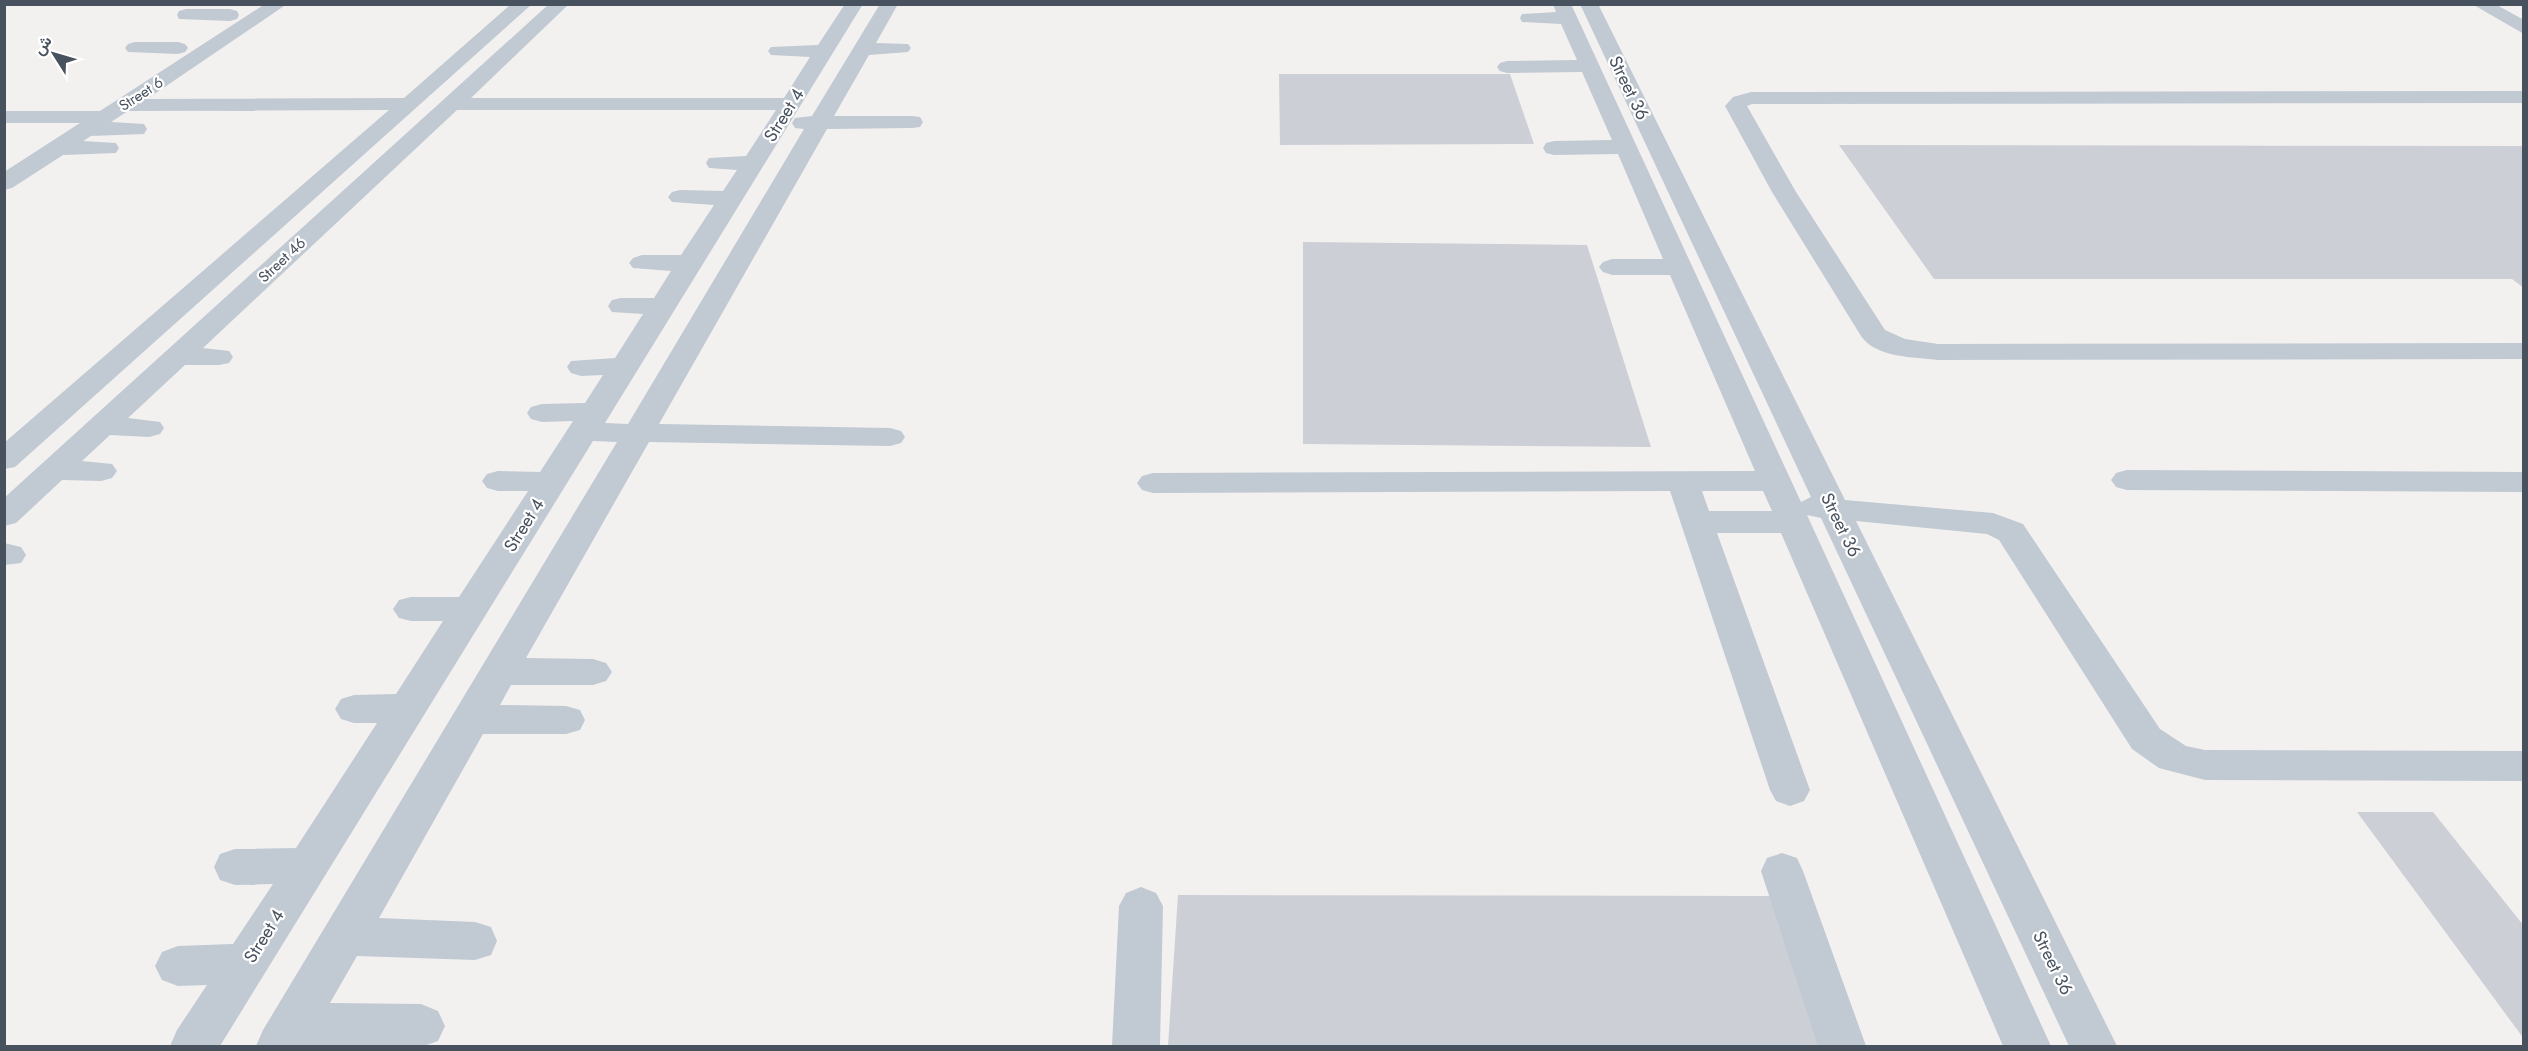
<svg xmlns="http://www.w3.org/2000/svg" width="2528" height="1051" font-family="Jost,Vazirmatn,sans-serif">
  <rect width="100%" height="100%" fill="#f3f1f0"/>
  <path fill="#cccfd6" d="M1279,74H1510L1534,144L1280,145Z
    M1839,145L2524,146V288L2512,279H1934Z
    M1303,242L1587,245L1651,447L1303,444Z
    M2357,812H2433L2524,926V1039Z
    M1178,895L1770,896L1819,1046H1168Z"/>
  <g fill="none" stroke-linecap="round" stroke-linejoin="round">
    <path fill="#c1c9d2" fill-rule="evenodd" d="M265,4H287L147,99L404,98L511,4H532L15,467L4,469V443L389,110L128,111L111,122L144,124L147,129L144,134L91,136L83,141L116,143L119,148L116,153L63,155L12,188L4,190V172L80,123H4V111H100Z
      M549,4H569L471,98H784L810,57L771,55L768,51L771,47L818,45L845,4H863L605,423L628,424L804,129L795,128L792,123L795,118L812,116L880,4H898L876,43L908,44L911,48L908,52L869,55L834,116H912L920,117L923,122L920,127L912,128L827,129L659,424L890,428L901,431L905,437L901,443L890,446L649,442L526,658L593,659L606,663L612,672L606,681L593,685H511L500,705L566,706L580,710L585,720L580,730L566,734H483L379,918L475,922L491,927L497,941L491,955L475,960L357,956L330,1003L421,1004L438,1011L445,1026L438,1041L424,1046H256L263,1030L617,442L593,441L220,1046H170L177,1030L207,985L178,986L162,980L155,966L162,952L178,946L233,944L273,884L235,885L220,880L214,867L220,854L235,849L296,848L377,723H354L341,719L335,709L341,699L354,695L396,694L443,621H411L399,618L393,609L399,600L411,597H459L528,491H498L487,488L482,481L487,474L498,471L540,472L573,421L542,422L531,419L527,413L531,407L542,404L585,403L603,375L581,376L571,373L567,367L571,361L615,358L643,314L612,312L608,306L612,300L621,298H654L671,271L633,268L629,263L633,258L642,255H681L714,205L672,202L668,197L672,192L680,190L723,191L737,170L709,168L706,163L709,158L746,156L776,110H457L203,348L229,351L233,357L229,363L219,365H185L128,418L160,422L164,428L160,434L149,437L110,435L82,461L112,464L117,471L112,478L101,481L62,480L16,523L4,526V498Z
      M1553,4H1571L1801,502L1811,497L1580,4H1598L1845,500L1993,513L2023,524L2160,729L2186,746L2205,750L2524,751V781L2205,780L2159,768L2132,749L1999,540L1987,534L1856,521L2117,1046H2069L1821,518L1807,515L2051,1046H2003L1781,533H1717L1810,790L1804,801L1790,806L1776,801L1770,790L1670,491L1153,493L1142,490L1137,483L1142,476L1153,473L1755,471L1670,275H1612L1603,272L1599,267L1603,262L1612,259H1663L1618,154L1554,155L1546,153L1543,148L1546,143L1554,141L1612,140L1582,72L1507,73L1500,71L1497,67L1500,63L1507,61L1577,60L1561,24L1522,22L1520,18L1522,14L1556,12ZM1702,491H1763L1772,511H1709Z
      M2472,4H2495L2524,20V34Z
      M186,9H230L237,11L239,15L237,19L230,21L179,19L177,15L179,11Z
      M135,42H178L185,44L188,48L185,52L178,54L128,52L125,48L128,44Z
      M2524,91V103L1752,104L1747,106L1796,192L1885,330L1905,339L1938,344L2524,343V359L1938,360C1914,357 1876,358 1861,336L1772,192L1725,106L1733,97L1751,92Z
      M2127,470L2524,472V492L2127,490L2116,487L2111,480L2116,473Z
      M4,543L21,547L26,555L21,563L4,565Z
      M1782,853L1797,858L1803,871L1866,1046H1818L1761,871L1767,858Z
      M1141,887L1156,893L1163,906L1160,1046H1112L1119,906L1126,893Z"/>
  </g>
  <g text-anchor="middle" dominant-baseline="central" stroke-width="4.5" stroke-linejoin="round" paint-order="stroke">
    <g font-size="15" fill="#48515e" stroke="#fff">
      <text transform="translate(141 94) rotate(-33)">Street 6</text>
      <text transform="translate(282 260) rotate(-43)">Street 46</text>
    </g>
    <g font-size="18" fill="#48515e" stroke="#fff">
      <text transform="translate(1629 88) rotate(64)">Street 36</text>
      <text transform="translate(784 115) rotate(-58)">Street 4</text>
      <text transform="translate(524 525) rotate(-58)">Street 4</text>
      <text transform="translate(1841 525) rotate(64)">Street 36</text>
      <text transform="translate(264 936) rotate(-58)">Street 4</text>
      <text transform="translate(2053 963) rotate(64)">Street 36</text>
    </g>
  </g>
  <rect width="2528" height="1051" fill="none" stroke="#48515e" stroke-width="12"/>
  <g transform="translate(54 54) rotate(307)" stroke="#ffffff" stroke-width="4.5" paint-order="stroke">
  <path d="M0-4.5L10 22L0 15L-10 22Z" fill="#48515e"/>
  <text y="-9" font-size="16" font-weight="bold" text-anchor="middle" fill="#48515e">ش</text>
  </g>
</svg>
